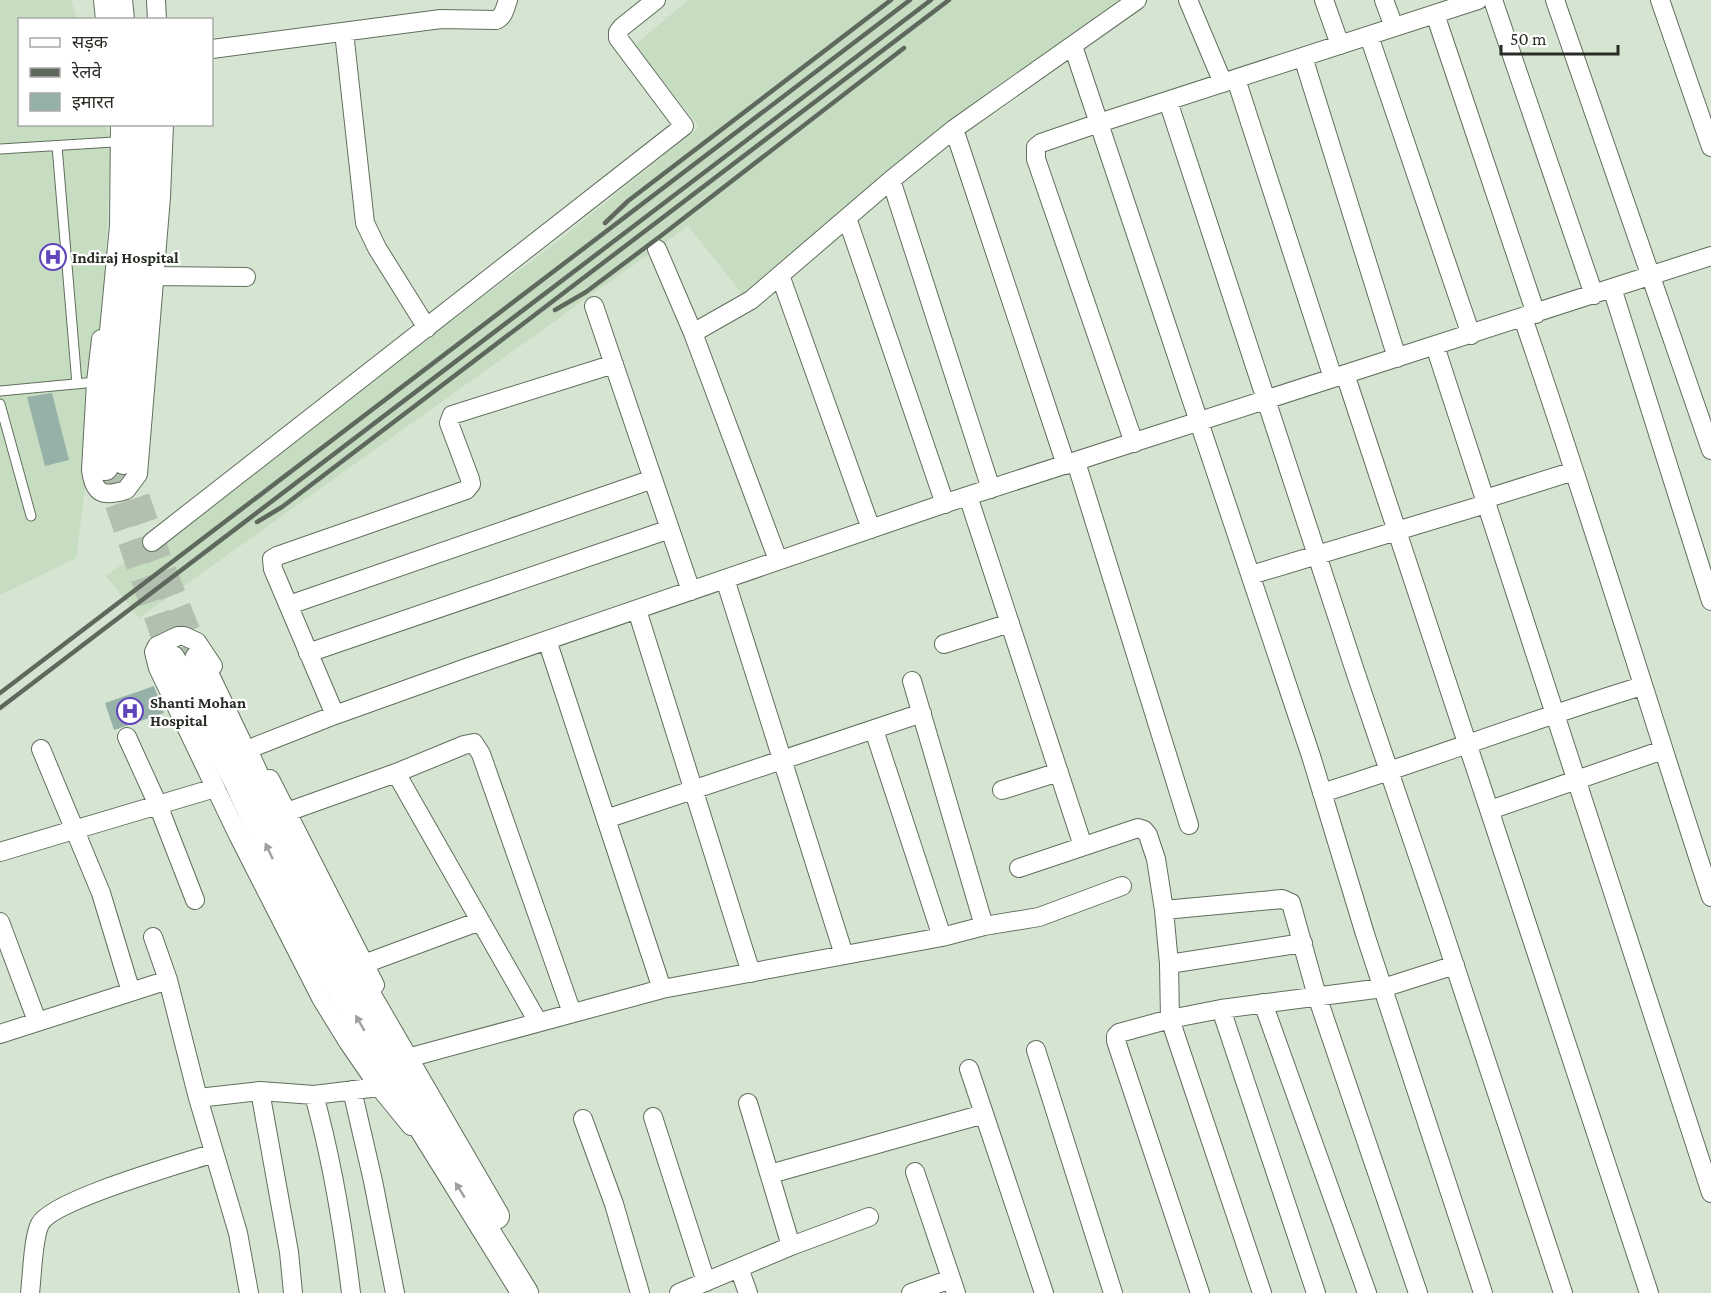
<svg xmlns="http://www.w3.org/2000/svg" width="1711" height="1293" font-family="'Crimson Pro','Noto Sans Devanagari',serif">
  <rect width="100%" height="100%" fill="#d5e5d1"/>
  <path fill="#c7ddc2" d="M0,0H71L77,19L20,20V124L106,125L111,140L100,374L76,558L0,595Z
    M688,0H1129L744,296L688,226L139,618L106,576L548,249L699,127L635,45Z"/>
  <path fill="#96b1a7" d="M52,393L69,460L45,466L27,397Z
    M154,686L164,713L114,730L105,703Z"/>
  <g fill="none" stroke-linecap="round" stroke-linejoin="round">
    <path stroke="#b2c0af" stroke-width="26" stroke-dasharray="26 13" stroke-linecap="butt" d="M124,461L152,542L198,659
      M105,467L172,659"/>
    <defs>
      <path id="lane" d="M57,146L77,384
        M0,149L114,142
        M0,391L96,382
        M0,404L31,516"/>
      <path id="street" d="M103,0L105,20
        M156,0L157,20
        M1188,0L1223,83
        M1324,0L1340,45
        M1384,0L1394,27
        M1493,0L1594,295
        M1555,0L1711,450
        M1660,0L1711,147
        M1435,14L1536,314
        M344,32L365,223L377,248L427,328
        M1369,36L1471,335
        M1073,46L1311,756L1365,934L1483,1293
        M212,49L441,19L496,20C504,17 505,8 508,0
        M1303,57L1397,358
        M1236,79L1333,378
        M1168,101L1356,674L1440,921L1563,1293
        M954,129L1066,465
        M891,180L991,489
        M847,218L945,504
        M657,249L693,333L778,560
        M780,275L871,529
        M155,276L246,277
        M1612,288L1711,601
        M594,306L691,591
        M1523,318C1589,509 1648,704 1711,897
        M693,333L751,300L891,180L954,129L1137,0
        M101,339L96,382L91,470C94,495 104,497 126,490L138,474L161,197L164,124
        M1435,346L1711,1193
        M1345,374L1649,1293
        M1134,443L1036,159V147L1041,143L1099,123L1478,0
        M1076,462L1189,825
        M968,496L1083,846
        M1485,499L1574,471
        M152,542L684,126L618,38V32L622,27L656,0
        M1251,575L1486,504
        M725,579L844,955
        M289,605L653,479
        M637,610L751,973
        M547,640L662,989
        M944,644L1010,623
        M308,653L670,529
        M213,666L197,642L184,636H178L157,646L154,652L158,668L238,835L321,998L348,1042L379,1087L411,1126
        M912,681L984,926
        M335,715L273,569L272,559L277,556L466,490L471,484L470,479L449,423L452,415L614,364
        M874,730L942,937
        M127,737L158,805L195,900
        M254,747L335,715L469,667L949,502L1711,256
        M41,749L101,893L131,992
        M396,773L538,1022
        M270,779L375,985
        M1002,790L1059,772
        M1322,793C1429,759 1534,719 1642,686
        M1490,810L1663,750
        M287,812L396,773L464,745L474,743L481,754L572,1013
        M606,819L922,713
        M0,852L215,788
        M1019,868L1138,828L1144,830L1148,835L1156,859L1164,910L1169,964L1170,1019L1262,1293
        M1164,910L1282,899L1291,903L1317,996L1418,1293
        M0,922L37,1021
        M153,937L168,980L198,1098L260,1091L314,1095L379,1087
        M364,964L480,921
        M1169,964L1303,943
        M1263,1003L1367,1293
        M1221,1009L1316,1293
        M0,1034L168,980
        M1036,1050L1113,1293
        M415,1056L662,989L942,937L984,926L1039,917L1122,886
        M969,1069L1044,1293
        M352,1090L373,1181L395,1293
        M260,1091L289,1252L293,1293
        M314,1095C332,1160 343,1226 351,1293
        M198,1098L238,1233L249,1293
        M653,1117L706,1282
        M583,1119L614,1204L640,1293
        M915,1172L956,1293
        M770,1174L984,1114
        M791,1246L869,1217
        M739,1268L748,1293
        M30,1293C32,1277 33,1237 40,1224C52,1200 184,1163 214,1153
        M679,1293L791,1246L748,1103
        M911,1293L951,1279
        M1200,1293L1116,1041V1036L1119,1033L1170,1019L1221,1009L1383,988L1455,965"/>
      <path id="secondary" d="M119,0L121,20
        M124,461C134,349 146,237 146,124
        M105,467L112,342L123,226L124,124
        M172,659L238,783L296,910L395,1084L525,1293
        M198,659L241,749L247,757L314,903L496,1216"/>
    </defs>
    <use href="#lane" stroke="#606f5d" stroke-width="11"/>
    <use href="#street" stroke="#606f5d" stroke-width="20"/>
    <use href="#secondary" stroke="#606f5d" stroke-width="28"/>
    <use href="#lane" stroke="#fff" stroke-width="9"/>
    <use href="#street" stroke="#fff" stroke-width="18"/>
    <use href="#secondary" stroke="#fff" stroke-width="26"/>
    <path stroke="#5f685c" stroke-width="4.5" d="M605,223L628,201L891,0
      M555,310L586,292L662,235L904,48
      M257,522L282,507L949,0
      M0,693L910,0
      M0,708L931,0"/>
  </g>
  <defs><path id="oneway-solid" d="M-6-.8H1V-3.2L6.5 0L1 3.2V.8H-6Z" transform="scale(1.5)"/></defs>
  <g fill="#9ea09d">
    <use href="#oneway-solid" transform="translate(269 851) rotate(-115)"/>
    <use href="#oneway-solid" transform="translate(360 1023) rotate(-120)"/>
    <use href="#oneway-solid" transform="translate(460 1190) rotate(-122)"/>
  </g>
  <defs>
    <symbol id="hospital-ring" viewBox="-11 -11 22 22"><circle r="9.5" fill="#fff" stroke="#6044bc" stroke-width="1.5"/><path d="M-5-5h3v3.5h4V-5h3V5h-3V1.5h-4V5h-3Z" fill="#6044bc"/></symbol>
  </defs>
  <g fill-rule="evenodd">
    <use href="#hospital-ring" x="38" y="242" width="30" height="30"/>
    <use href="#hospital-ring" x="115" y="696" width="30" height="30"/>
  </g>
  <g text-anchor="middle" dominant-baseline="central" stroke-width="4.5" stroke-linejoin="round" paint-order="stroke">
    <g font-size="16" font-weight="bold" fill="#272d25" stroke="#fff" text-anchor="start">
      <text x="72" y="257">Indiraj Hospital</text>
      <text x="150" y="702">Shanti Mohan<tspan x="150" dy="18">Hospital</tspan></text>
    </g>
  </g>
  <rect x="18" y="18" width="195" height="108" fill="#ffffff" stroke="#a9aba8" stroke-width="1.5"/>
  <rect x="30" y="38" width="30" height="9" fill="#ffffff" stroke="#a9aba8" stroke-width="1.5"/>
  <text x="72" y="48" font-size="18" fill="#272d25">सड़क</text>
  <rect x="30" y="68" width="30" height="9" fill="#5f685c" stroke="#a9aba8" stroke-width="1.5"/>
  <text x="72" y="78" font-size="18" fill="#272d25">रेलवे</text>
  <rect x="30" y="93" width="30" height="18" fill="#96b1a7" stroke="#a9aba8" stroke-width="1.5"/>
  <text x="72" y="108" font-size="18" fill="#272d25">इमारत</text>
  <path d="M1501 45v9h117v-9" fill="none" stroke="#272d25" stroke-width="3"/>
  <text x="1510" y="45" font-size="18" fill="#272d25" stroke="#ffffff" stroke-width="4.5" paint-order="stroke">50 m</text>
</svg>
